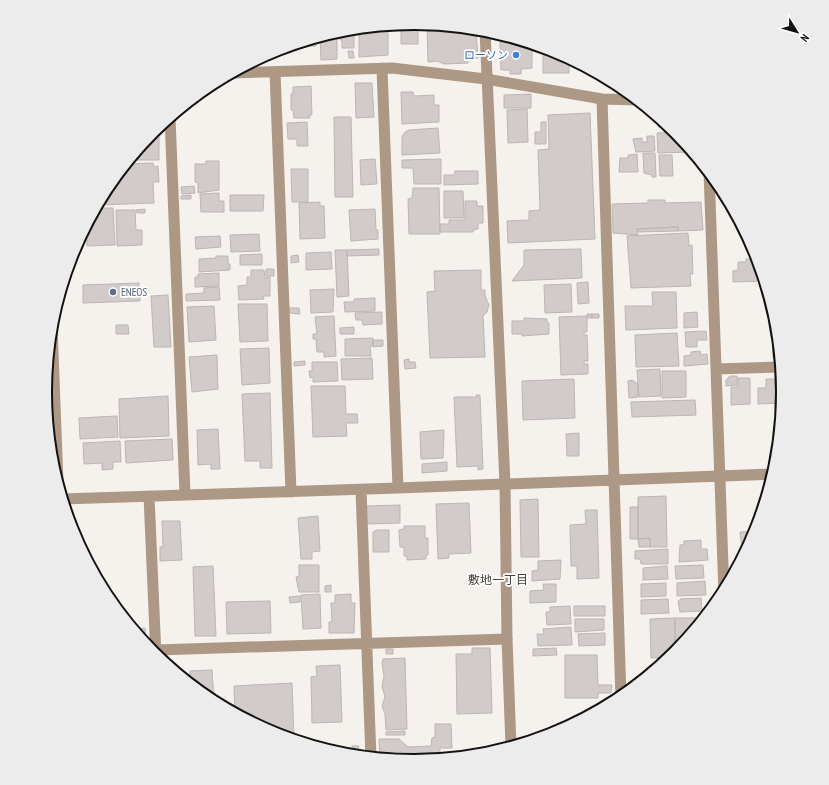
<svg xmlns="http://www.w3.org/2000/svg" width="829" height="785" font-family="'PT Sans Narrow','Noto Sans JP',sans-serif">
  <rect width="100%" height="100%" fill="#f5f1ec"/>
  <path fill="#d2cbc9" stroke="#bbb5b3" d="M418,23V44H401V24Z
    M427,24L470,28V33L476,32L478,58H468V63L444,64L437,61L428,62Z
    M388,26V55L359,57V28Z
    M354,29V48H342V40H340V33H333Z
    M320,37H337V59L321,60Z
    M315,38L316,46H300V43Z
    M524,41L532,44V68L521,69V74H510V70H501L500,42Z
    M543,47L569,58V73H543Z
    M348,51H353L354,58H349Z
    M590,69L603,77L589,76Z
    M355,83H372L374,117L356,118Z
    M311,86L312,115H309L310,118H294L293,110H291V94H293V87Z
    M401,92H413L414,96L434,95V105H439V122L402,124Z
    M531,94V108H504V95Z
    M527,109L528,142L508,143L507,110Z
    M590,113L595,239L508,243L507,221L529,220V211L540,210L538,150L549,149L548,115Z
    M658,116L671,127H658Z
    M334,117H351L353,197H335Z
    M307,122L308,146H297V139H288L287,123Z
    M541,122H546V144H535V132H541Z
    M438,128L440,153L402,155V137L405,132L409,130Z
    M155,130H159V160H129Z
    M677,132L690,149V152L658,153L657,133Z
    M647,136H654L655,151L636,152L633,139L642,138V142H647Z
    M643,153H655L656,177H652V175L644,173Z
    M637,154L638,172H619L620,158H628V155Z
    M659,155H672L673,176H660Z
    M375,159L377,184L361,185L360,160Z
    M441,159V184H414L413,168H402V160Z
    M206,161H219V190L198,193V183L195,182V164H206Z
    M153,163L154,167L158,166L159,182H153L154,203L98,205L107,187L126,164Z
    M291,169H308V202H292Z
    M455,171H478V184L444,185V175H454Z
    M194,186L195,193L182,194L181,187Z
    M413,188H439L440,234H409L408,199L412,198Z
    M444,191H463L464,218H444Z
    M219,193V201H224V212H201L200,194Z
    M191,195V199H181V196Z
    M230,195H264L263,211H230Z
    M648,200H665V203L701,202L703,230L678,231V227L637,229L638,235L613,233L612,204L648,203Z
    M465,201H477V206H483V223H478V229L473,230V232H440V224H449V220H465Z
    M320,202V206H324L325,238L300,239L299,203Z
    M96,208H113L115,245L87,246L86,227Z
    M145,209V213H137L136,210Z
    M375,209L376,230H378V239L351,241L349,210Z
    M116,210H135L136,230H142V245L117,246Z
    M678,227V231L637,232V229Z
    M688,233L689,246L692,245L693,274H690L691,286L631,288L627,236Z
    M259,234L260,251L231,252L230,235Z
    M220,236L221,247L196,249L195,237Z
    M379,249V255L347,256V250Z
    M581,249L582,278L512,281L524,265V250Z
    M335,250H347L349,296L337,297Z
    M331,252L332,269L306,270V253Z
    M262,254V265H240V255Z
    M298,255L299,262L291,263V256Z
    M216,256H228V264H230V270L199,272V259L216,258Z
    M746,259H756V261H759L765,281L733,282V271L738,270V262H746Z
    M266,269H274V276H266Z
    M251,270H264L265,278L270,277V296H263L264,299L239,300L238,286L247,285V277H251Z
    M481,270V290H485V296L489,305L487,312L483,316L485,357L430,358L427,292L435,291L434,271Z
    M219,273V286L195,287V277H198V274Z
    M588,282L589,303L578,304L577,283Z
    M139,283L140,301L83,303V285Z
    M571,284L572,312L545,313L544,285Z
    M219,287L220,300L186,301V294L204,293V288Z
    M334,289L333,312L311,313L310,290Z
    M652,292H676L677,328L626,330L625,306H653Z
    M168,295L171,347H154L151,296Z
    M765,295H769L773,308L766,309Z
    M375,298V311L345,312L344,302H354V299Z
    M238,304H267L268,341L240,342Z
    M214,306L216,340L189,342L187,307Z
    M289,308H299L300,314L290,313Z
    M382,312V324L363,325L362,320H356L355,313Z
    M697,312L698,327L684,328V313Z
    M587,314H592V318H588Z
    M592,314H599V318H592Z
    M772,315H775L777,321L781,358H773Z
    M334,316L336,356L324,357V352H317L316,339H313V334H317L315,317Z
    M587,316V332H584V335H587L588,361H584V364H588V374L561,375L559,317Z
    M524,318L547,319V323H549V334L522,336V334H512V321H524Z
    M116,325H128L129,334H116Z
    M354,327V334H340V328Z
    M706,331L707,340H697V347H686L685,332Z
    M677,333L679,366L636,367L635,335Z
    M373,338V346H370L371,356H345V339Z
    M373,340H383V346L373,347Z
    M269,348L270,383L242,385L240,349Z
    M700,351L701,355L707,354L708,364L684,366V356L691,355V352Z
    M217,355L218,389L192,392L189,357Z
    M372,358L373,379L342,380L341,359Z
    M409,359V362H415L416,368L405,369L404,360Z
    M305,361V365L294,366V362Z
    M312,362H337L338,381L313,382V377L310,378L309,371H312Z
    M660,369L661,396L639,397L637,370Z
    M662,371H686V397L662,398Z
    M730,376H737V385L726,386V380Z
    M738,378H750V404L731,405V387H738Z
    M574,379L575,418L523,420L522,381Z
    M766,379H779L780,403L758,404V388H766Z
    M632,380L638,384V397L629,398L628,381Z
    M311,386H345L346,414H357L358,423H346L347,436L313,437Z
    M270,393L272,468H260V461H245L242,394Z
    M476,395H480L483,469L478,470V466L457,467L454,397H477Z
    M168,396L169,436L120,438L119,399Z
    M695,400L696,415L632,417L631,402Z
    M117,416L118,437L80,439L79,418Z
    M218,429L220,469H211V464L198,465L197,430Z
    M444,430L443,458L421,459L420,432Z
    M579,433V456H567L566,434Z
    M172,439L173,460L126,463L125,441Z
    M120,441L121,462H113V469L102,470V463L84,464L83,443Z
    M447,462V471L422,473V464Z
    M666,496L667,547H650V538L638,539V497Z
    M538,499L539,557H521L520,500Z
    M469,503L471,553L449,554V558L438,559L436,504Z
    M400,505V523L366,524V506Z
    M630,507H638V539H630Z
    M585,510H597L599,578L577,579V566H571L570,525L586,524Z
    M318,516L320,551L312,552V559H301L298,518Z
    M162,521H180L182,560L160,561V547H163Z
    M404,526H425V538H428V555H426V559L407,560V556H404V547H400L399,530L404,529Z
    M377,530H389V552H373V532Z
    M757,531L748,549H742L740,532Z
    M650,538V547H639L638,539Z
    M701,540V549H707L708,560L679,562L680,545H684V541Z
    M668,549V564H641L640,559H635V551Z
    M561,560L560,579L532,581V571L538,570V561Z
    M299,565H319V592H299L296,577L299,576Z
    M703,565L704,578L676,579L675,566Z
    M213,566L216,636H195L193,567Z
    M667,566L668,579L643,580V568Z
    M705,581L706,595L677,596V583Z
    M666,583V596L641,597V584Z
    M543,584H556V602L530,603V591L544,590Z
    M331,585V592H325V586Z
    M320,594L321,628L303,629L301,595Z
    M351,594V603H355L354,633H329V622H332L331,603H335V595Z
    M300,596V602L290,603L289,597Z
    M701,598L702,611L680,612L678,601H680V599Z
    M668,599L669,613L641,614V600Z
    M270,601L271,633L227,634L226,602Z
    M570,606L571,624L547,625L546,612H550V607Z
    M574,606H605V616H574Z
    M675,618V654L672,657L651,658L650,619Z
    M675,618H706L675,654Z
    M575,619H604V630L575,632Z
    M571,627L572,645L538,646L537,634H544L543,629Z
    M145,628L146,645L133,629Z
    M605,633V645L579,646L578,634Z
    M472,648H490L492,713L457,714L456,654H472Z
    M556,648L557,655L533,656V649Z
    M386,649H393V654H386Z
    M565,655H597L598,685H612L611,693H598V698H565Z
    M405,658L407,729L386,730L385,714L382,706L385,697L382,686L384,676L382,663L383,659Z
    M663,659H669L662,665Z
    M340,665L342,722L312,723L311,677L317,676L316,666Z
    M212,670L214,702L182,677H190V671Z
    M292,683L294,740L273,734L235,714L234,686Z
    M435,724H451L452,748H440V759L414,762L380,759L379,739H399L408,747L431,746L432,738L435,737Z
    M405,731V735H386V732Z
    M352,746H359L358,750H352Z
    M334,747V752L319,748Z
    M336,747H342V750H336Z
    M360,751V757L336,753V752Z"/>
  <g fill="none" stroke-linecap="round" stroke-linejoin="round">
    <path stroke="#ad9785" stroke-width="11" d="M382,68L398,488
      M275,72L291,492
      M232,73L392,68L486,79L602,99L638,100
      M602,99L621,699
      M170,117L185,494
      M709,171L724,594
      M716,369L781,367
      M361,490L371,758
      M149,496L156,656
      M62,499L398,488L774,474
      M156,650L507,639"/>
    <path stroke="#ad9785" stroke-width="11" d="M485,30L505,484L507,639L511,747
      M52,326L58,483"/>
  </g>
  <circle fill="#3f7fe0" stroke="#fff" stroke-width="1.5" cx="516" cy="55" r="4"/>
  <circle fill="#5c6f8a" stroke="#fff" stroke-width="1.5" cx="113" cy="292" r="4"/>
  <g text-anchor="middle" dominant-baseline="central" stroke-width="3.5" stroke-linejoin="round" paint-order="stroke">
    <g font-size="11" fill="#366cbe" stroke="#fff" text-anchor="end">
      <text x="508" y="55">ローソン</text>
    </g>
    <g font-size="11" fill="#4e5e75" stroke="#fff" text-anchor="start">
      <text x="121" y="292">ENEOS</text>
    </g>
    <g font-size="12" fill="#43403c" stroke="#fff">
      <text x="498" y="579">敷地一丁目</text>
    </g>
  </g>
  <path d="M0 0H829V785H0ZM52 392a362 362 0 1 1 724 0a362 362 0 1 1-724 0Z" fill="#ececec" fill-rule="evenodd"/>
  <path fill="none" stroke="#141211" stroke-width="2" d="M52 392a362 362 0 1 1 724 0a362 362 0 1 1-724 0Z"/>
  <g transform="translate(797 32) rotate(127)" stroke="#ffffff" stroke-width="3" paint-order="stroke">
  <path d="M0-3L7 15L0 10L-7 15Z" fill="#141211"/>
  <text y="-6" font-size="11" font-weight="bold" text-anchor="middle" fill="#141211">N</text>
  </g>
</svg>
